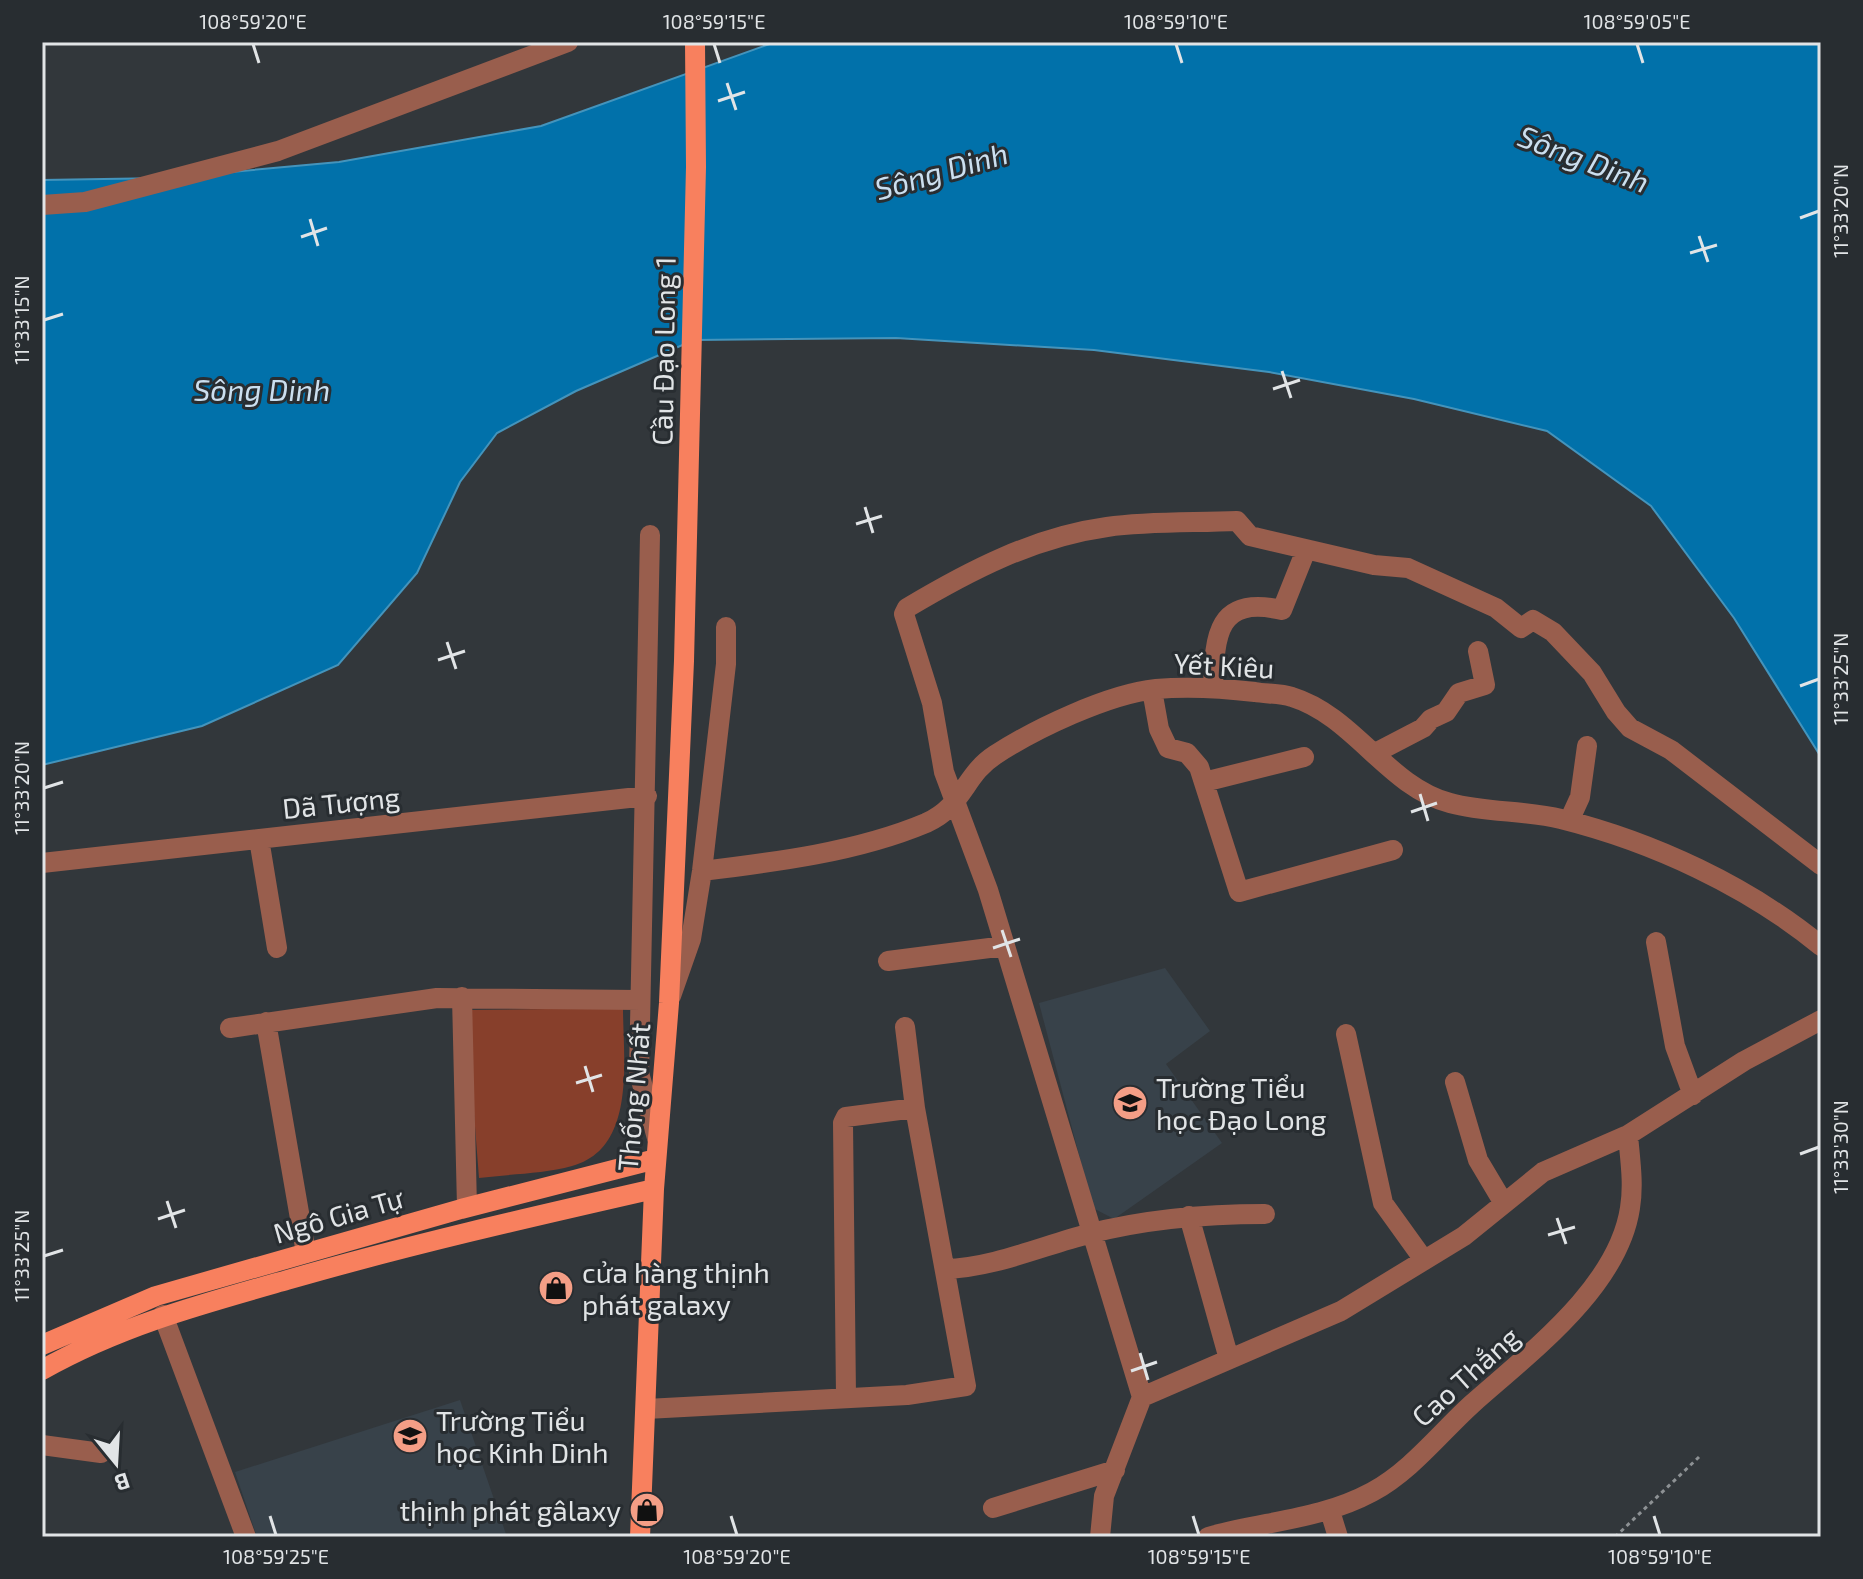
<svg xmlns="http://www.w3.org/2000/svg" width="1863" height="1579" font-family="'Exo 2',sans-serif">
  <rect width="100%" height="100%" fill="#32373b"/>
  <path fill="#38424a" d="M1165,968L1210,1031L1166,1064L1222,1143L1114,1219L1093,1208L1039,1003Z
    M460,1400L507,1537H257L235,1472Z"/>
  <path fill="#873f2b" d="M623,1008C623,1059 637,1149 572,1166C543,1174 509,1174 479,1178L466,1010Z"/>
  <path fill="#0171aa" stroke="#4494bc" stroke-width="2" d="M775,42H1821V757L1734,618L1651,506L1547,431L1414,399L1269,372L1094,350L896,338L694,340L576,391L497,433L460,482L417,573L338,665L202,726L42,765V180L166,178L339,162L541,126Z"/>
  <g fill="none" stroke-linecap="round" stroke-linejoin="round">
    <path stroke="#8d9194" stroke-width="3" stroke-dasharray="4 4" stroke-linecap="butt" d="M1615,1537L1699,1457"/>
    <path stroke="#995e4d" stroke-width="20" d="M42,205L85,202L278,151L568,42
      M650,535L639,1073L657,1138
      M1213,687C1215,636 1216,595 1282,610L1306,550
      M1152,690L1159,729L1168,748L1187,753L1199,767L1239,892L1393,850
      M1375,753L1423,728L1431,719L1446,712L1459,693L1485,685L1478,651
      M1204,782L1304,757
      M1569,821L1580,797L1587,746
      M259,839L277,948
      M42,863L647,796
      M702,871C776,862 857,852 926,823C964,806 964,775 995,755C1035,729 1108,694 1156,689C1189,686 1221,688 1255,692C1266,694 1280,693 1292,697C1354,716 1388,787 1450,803C1486,813 1525,810 1561,819C1653,842 1748,886 1821,946
      M1656,942L1675,1046L1693,1095
      M888,961L1005,946
      M671,996L691,939L702,871L726,664V627
      M462,997L467,1207
      M266,1022L306,1253
      M230,1028L437,998L639,1000
      M1346,1034L1383,1203L1424,1260
      M1455,1082L1478,1160L1503,1202
      M1189,1216L1229,1359
      M945,1269C992,1268 1042,1246 1088,1234C1146,1219 1205,1214 1265,1214
      M163,1315L246,1537
      M846,1396L843,1123L846,1117L915,1108
      M1142,1397L1341,1311L1464,1236L1543,1172L1628,1135L1744,1061L1821,1020
      M646,1409L907,1395L966,1386L915,1108L905,1027
      M42,1445L101,1453
      M993,1508L1115,1470
      M1330,1511L1338,1537
      M1100,1537L1104,1496L1142,1397L988,890L944,772L932,703L904,614L907,608C969,571 1034,537 1107,527C1150,521 1194,523 1237,521L1250,536L1374,565L1408,568L1496,608L1521,628L1533,620L1553,632L1592,673L1616,712L1630,728L1671,750L1821,865
      M1208,1537C1264,1521 1320,1520 1372,1492C1411,1471 1440,1433 1472,1404C1528,1354 1618,1288 1630,1208C1634,1184 1630,1159 1628,1135"/>
    <path stroke="#f8805e" stroke-width="20" d="M42,1345L156,1296L461,1209L656,1159
      M42,1370C120,1326 202,1304 287,1280C408,1245 531,1217 654,1189
      M640,1537L654,1189L669,1003L684,661L696,167L695,42"/>
  </g>
  <path fill="none" stroke="#e1e4e6" stroke-width="3" d="M253,44L259,63M714,44L720,63M1176,44L1182,63M1637,44L1643,63M727,83L736,110M718,101L745,92M1800,218L1819,211M310,219L318,246M1699,236L1708,262M301,237L327,228M1690,253L1717,245M44,320L63,314M1282,371L1291,398M1273,389L1300,380M865,507L873,533M856,524L882,516M447,642L456,669M438,660L465,651M1800,686L1819,679M44,788L63,782M1420,794L1428,821M1411,812L1437,803M1002,930L1011,957M993,948L1020,939M585,1066L593,1092M576,1083L602,1075M1800,1154L1819,1147M167,1201L176,1228M1557,1218L1566,1244M158,1219L185,1210M1548,1235L1575,1227M44,1256L63,1250M1140,1353L1148,1380M1131,1371L1157,1362M270,1516L276,1535M731,1516L737,1535M1193,1516L1199,1535M1654,1516L1660,1535"/>
  <defs>
    <symbol id="school-disc" viewBox="-11 -11 22 22"><circle r="9.5" fill="#f49e86" stroke="#282d31"/><path d="M0-5L7-2L0 1L-7-2ZM-4 1L0 2.5L4 1V4Q0 6-4 4Z" fill="#111"/></symbol>
    <symbol id="shop-disc" viewBox="-11 -11 22 22"><circle r="9.5" fill="#f49e86" stroke="#282d31"/><path d="M-5-2.5h2.3a2.7 3.5 0 0 1 5.4 0H5L5.5 6h-11ZM-1.5-2.5h3a1.5 2.3 0 0 0-3 0Z" fill="#111"/></symbol>
  </defs>
  <g fill-rule="evenodd">
    <use href="#school-disc" x="1110" y="1083" width="40" height="40"/>
    <use href="#shop-disc" x="536" y="1268" width="40" height="40"/>
    <use href="#school-disc" x="390" y="1416" width="40" height="40"/>
    <use href="#shop-disc" x="627" y="1490" width="40" height="40"/>
  </g>
  <g text-anchor="middle" dominant-baseline="central" stroke-width="6" stroke-linejoin="round" paint-order="stroke">
    <g font-size="28" fill="#e1e4e6" stroke="#282d31">
      <text transform="translate(663 351) rotate(-89)">Cầu Đạo Long 1</text>
      <text transform="translate(1224 665) rotate(3)">Yết Kiêu</text>
      <text transform="translate(341 802) rotate(-6)">Dã Tượng</text>
      <text transform="translate(633 1097) rotate(-85)">Thống Nhất</text>
      <text transform="translate(338 1215) rotate(-16)">Ngô Gia Tự</text>
      <text transform="translate(1465 1376) rotate(-42)">Cao Thắng</text>
    </g>
    <g font-size="28" fill="#e1e4e6" stroke="#282d31" text-anchor="start">
      <text x="1156" y="1087">Trường Tiểu<tspan x="1156" dy="32">học Đạo Long</tspan></text>
      <text x="582" y="1272">cửa hàng thịnh<tspan x="582" dy="32">phát galaxy</tspan></text>
      <text x="436" y="1420">Trường Tiểu<tspan x="436" dy="32">học Kinh Dinh</tspan></text>
      <text x="621" y="1510" text-anchor="end">thịnh phát gâlaxy</text>
    </g>
    <g font-size="30" font-style="italic" fill="#cbdfef" stroke="#282d31">
      <text transform="translate(1584 158) rotate(21)">Sông Dinh</text>
      <text transform="translate(941 170) rotate(-16)">Sông Dinh</text>
      <text x="262" y="389">Sông Dinh</text>
    </g>
  </g>
  <rect width="1863" height="1579" fill="none" stroke="#282d31" stroke-width="88"/>
  <g transform="translate(116 1463) rotate(162)" stroke="#282d31" stroke-width="6" paint-order="stroke">
  <path d="M0-6L14 30L0 20L-14 30Z" fill="#e1e4e6"/>
  <text y="-12" font-size="22" font-weight="bold" text-anchor="middle" fill="#e1e4e6">B</text>
  </g>
  <rect x="44" y="44" width="1775" height="1491" fill="none" stroke="#e1e4e6" stroke-width="3"/>
  <g font-size="20" text-anchor="middle" fill="#e1e4e6">
    <text x="253" y="29">108°59'20"E</text>
    <text x="714" y="29">108°59'15"E</text>
    <text x="1176" y="29">108°59'10"E</text>
    <text x="1637" y="29">108°59'05"E</text>
    <text transform="translate(1841 211) rotate(-90)" y="7">11°33'20"N</text>
    <text transform="translate(22 320) rotate(-90)" y="7">11°33'15"N</text>
    <text transform="translate(1841 679) rotate(-90)" y="7">11°33'25"N</text>
    <text transform="translate(22 788) rotate(-90)" y="7">11°33'20"N</text>
    <text transform="translate(1841 1147) rotate(-90)" y="7">11°33'30"N</text>
    <text transform="translate(22 1256) rotate(-90)" y="7">11°33'25"N</text>
    <text x="276" y="1564">108°59'25"E</text>
    <text x="737" y="1564">108°59'20"E</text>
    <text x="1199" y="1564">108°59'15"E</text>
    <text x="1660" y="1564">108°59'10"E</text>
  </g>
</svg>
